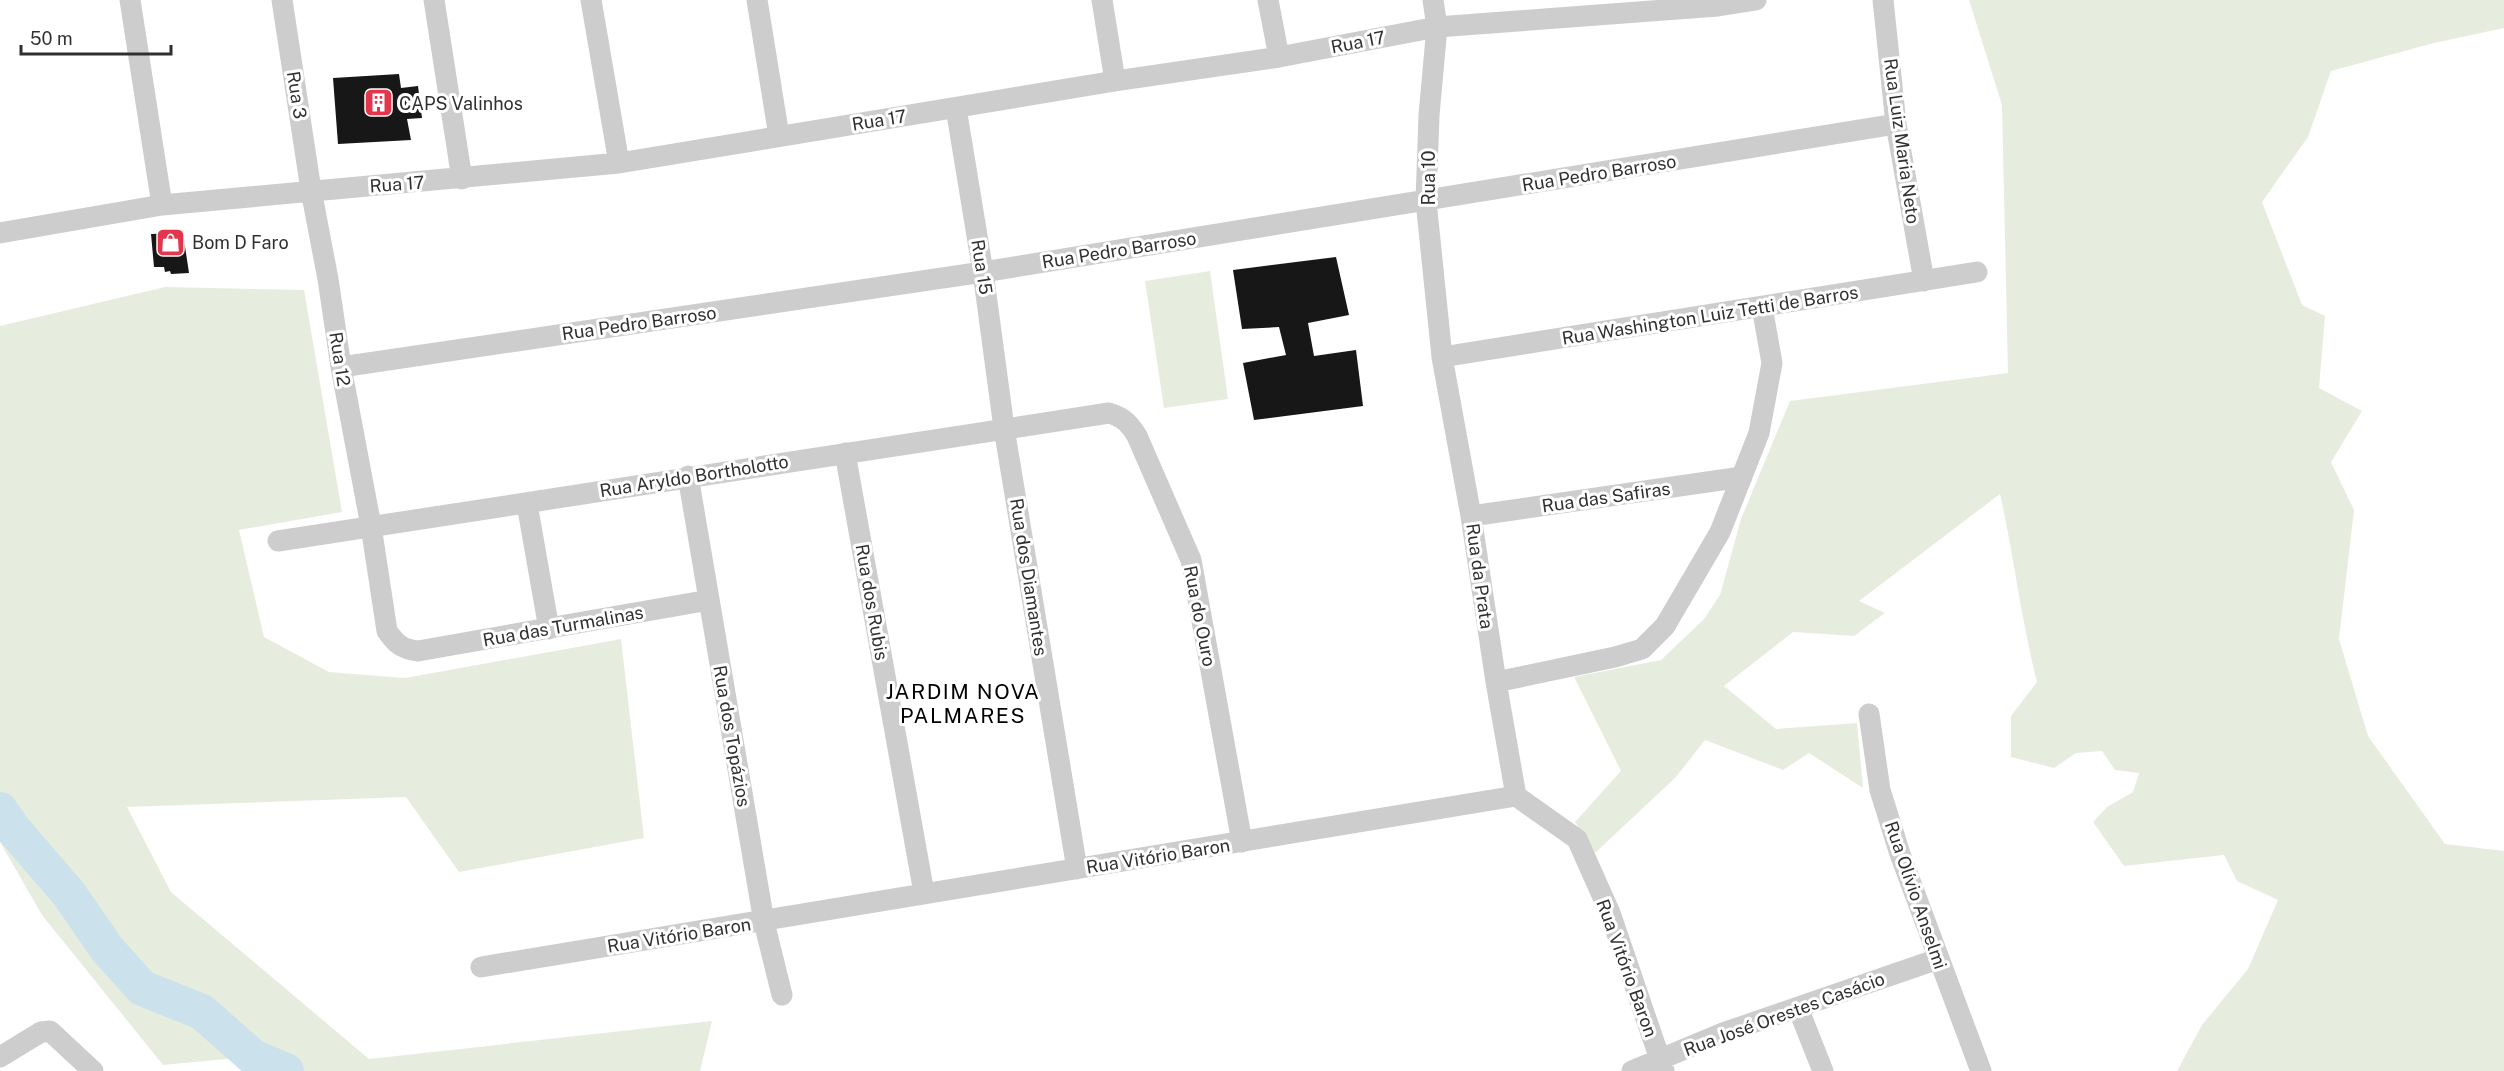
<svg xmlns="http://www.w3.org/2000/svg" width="2504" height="1071" font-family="'Public Sans',sans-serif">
  <rect width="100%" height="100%" fill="#fff"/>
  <path fill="#e7edde" d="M1969,0H2504V28L2434,43L2331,71L2308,137L2262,202L2302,305L2325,316L2319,388L2362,411L2331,462L2354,510L2339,639L2368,736L2445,844L2504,851V1071H2177L2202,1025L2248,969L2278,900L2237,881L2224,855L2124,866L2093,822L2107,807L2133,792L2139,773L2115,770L2102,751L2076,753L2054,768L2011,757V716L2037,682C2021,620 2014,556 2000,494L1859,601L1885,613L1854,636L1793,632L1724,686L1776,729L1857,723L1863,788L1809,753L1783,770L1705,740L1676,777L1595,853L1575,822L1621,771L1574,677L1661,660L1704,619L1720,595L1741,519L1790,401L2008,373L2002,105Z
    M1210,271L1228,399L1164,408L1145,281Z
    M165,287L304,290L342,512L239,530L264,637L329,672L405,678L621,639L644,838L459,872L406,797L127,807L171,892L369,1059L712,1021L700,1071H299L279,1054L163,1065L42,915L0,842V326Z"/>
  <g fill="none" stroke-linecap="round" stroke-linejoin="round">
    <path stroke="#cbe1ec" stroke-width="36" d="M0,810L14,830L69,894L107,949L142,988L202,1012L253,1057L286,1071"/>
  </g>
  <path fill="#171717" d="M399,74L401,88L418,86L422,118L407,119L411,140L338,144L333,78Z
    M183,233L189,273L171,274L170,271L165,272L164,267H154L151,234Z
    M1336,257L1349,315L1308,323L1314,356L1356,350L1363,406L1254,420L1243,363L1286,355L1279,327L1242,329L1233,270Z"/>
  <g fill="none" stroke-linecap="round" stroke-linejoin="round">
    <path stroke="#cdcdcd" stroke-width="21" d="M130,0L162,205
      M282,0L311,190L328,279L341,367L371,526L387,631C396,644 402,649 418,651L709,600
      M434,0L462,179
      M591,0L619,163
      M757,0L779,136
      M1102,0L1115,81
      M1268,0L1279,57
      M1433,0L1437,27L1429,115L1426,201L1442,357L1471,516L1496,682L1516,796
      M1883,0L1896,124L1924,281
      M956,108L983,272L1004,428L1077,869
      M0,233L162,205L619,163L1115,81L1279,57L1437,27L1718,6L1756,0
      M1442,357L1977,272
      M341,367L983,272L1896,124
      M845,453L924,893
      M688,476L764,922L782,995
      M527,504L549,629
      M1471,516L1742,477
      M278,541L1109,413C1123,417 1129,423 1137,436L1191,560L1242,842
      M1496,682L1615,657L1642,649L1665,626L1720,532L1759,433L1772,363L1762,307
      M1869,714L1880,790L1900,854L1981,1071
      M481,967L1516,796L1577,839L1610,913L1664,1071
      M1798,1008L1823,1071
      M0,1057L41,1032L50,1031L93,1071
      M1632,1071L1723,1033L1938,959"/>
  </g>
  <defs>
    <symbol id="building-square" viewBox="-11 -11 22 22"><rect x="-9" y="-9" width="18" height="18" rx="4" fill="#e3364d" stroke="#fff"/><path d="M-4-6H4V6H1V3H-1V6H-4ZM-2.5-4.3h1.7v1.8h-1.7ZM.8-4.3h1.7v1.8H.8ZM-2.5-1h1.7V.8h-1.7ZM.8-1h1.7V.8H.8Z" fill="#fff"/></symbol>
    <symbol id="shop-square" viewBox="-11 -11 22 22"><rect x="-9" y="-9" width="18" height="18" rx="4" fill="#e3364d" stroke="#fff"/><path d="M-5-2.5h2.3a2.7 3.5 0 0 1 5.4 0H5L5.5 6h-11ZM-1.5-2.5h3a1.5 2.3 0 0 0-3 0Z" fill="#fff"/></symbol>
  </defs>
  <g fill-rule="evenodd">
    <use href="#building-square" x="362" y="86" width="33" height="33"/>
    <use href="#shop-square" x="154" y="226" width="33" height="33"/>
  </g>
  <g text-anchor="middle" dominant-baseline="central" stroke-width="6" stroke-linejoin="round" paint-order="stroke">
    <g font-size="18" fill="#303030" stroke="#fff">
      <text transform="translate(1358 42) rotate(-11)">Rua 17</text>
      <text transform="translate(297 95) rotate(81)">Rua 3</text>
      <text transform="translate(879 120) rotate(-9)">Rua 17</text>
      <text transform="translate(1902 141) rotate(82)">Rua Luiz Maria Neto</text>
      <text transform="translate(1599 173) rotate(-9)">Rua Pedro Barroso</text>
      <text transform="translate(1428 178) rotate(-90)">Rua 10</text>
      <text transform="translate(397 184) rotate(-4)">Rua 17</text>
      <text transform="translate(1119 250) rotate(-9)">Rua Pedro Barroso</text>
      <text transform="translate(982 267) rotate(81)">Rua 15</text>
      <text transform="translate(1710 315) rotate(-9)">Rua Washington Luiz Tetti de Barros</text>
      <text transform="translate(639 323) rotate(-8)">Rua Pedro Barroso</text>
      <text transform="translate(340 359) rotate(81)">Rua 12</text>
      <text transform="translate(694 476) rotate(-9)">Rua Aryldo Bortholotto</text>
      <text transform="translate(1606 497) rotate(-8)">Rua das Safiras</text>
      <text transform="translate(1480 576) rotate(82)">Rua da Prata</text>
      <text transform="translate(1029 577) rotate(81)">Rua dos Diamantes</text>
      <text transform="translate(872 602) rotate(80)">Rua dos Rubis</text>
      <text transform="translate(1200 616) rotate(79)">Rua do Ouro</text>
      <text transform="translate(563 626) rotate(-10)">Rua das Turmalinas</text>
      <text transform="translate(732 736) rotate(80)">Rua dos Topázios</text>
      <text transform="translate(1158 856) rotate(-9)">Rua Vitório Baron</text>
      <text transform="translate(1916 895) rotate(71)">Rua Olívio Anselmi</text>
      <text transform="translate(679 935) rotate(-9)">Rua Vitório Baron</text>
      <text transform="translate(1627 968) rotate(70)">Rua Vitório Baron</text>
      <text transform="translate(1784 1014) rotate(-20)">Rua José Orestes Casácio</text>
    </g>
    <g font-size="18" fill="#303030" stroke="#fff" text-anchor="start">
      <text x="399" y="103">CAPS Valinhos</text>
      <text x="192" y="242">Bom D Faro</text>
    </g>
    <g font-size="21" letter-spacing="1.5" fill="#000" stroke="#fff">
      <text x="963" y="691">JARDIM NOVA<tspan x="963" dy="24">PALMARES</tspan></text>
    </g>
  </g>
  <path d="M21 45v9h150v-9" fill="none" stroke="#303030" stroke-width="3"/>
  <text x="30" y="45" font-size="18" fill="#303030" stroke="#ffffff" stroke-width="4.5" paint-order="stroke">50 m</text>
</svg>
